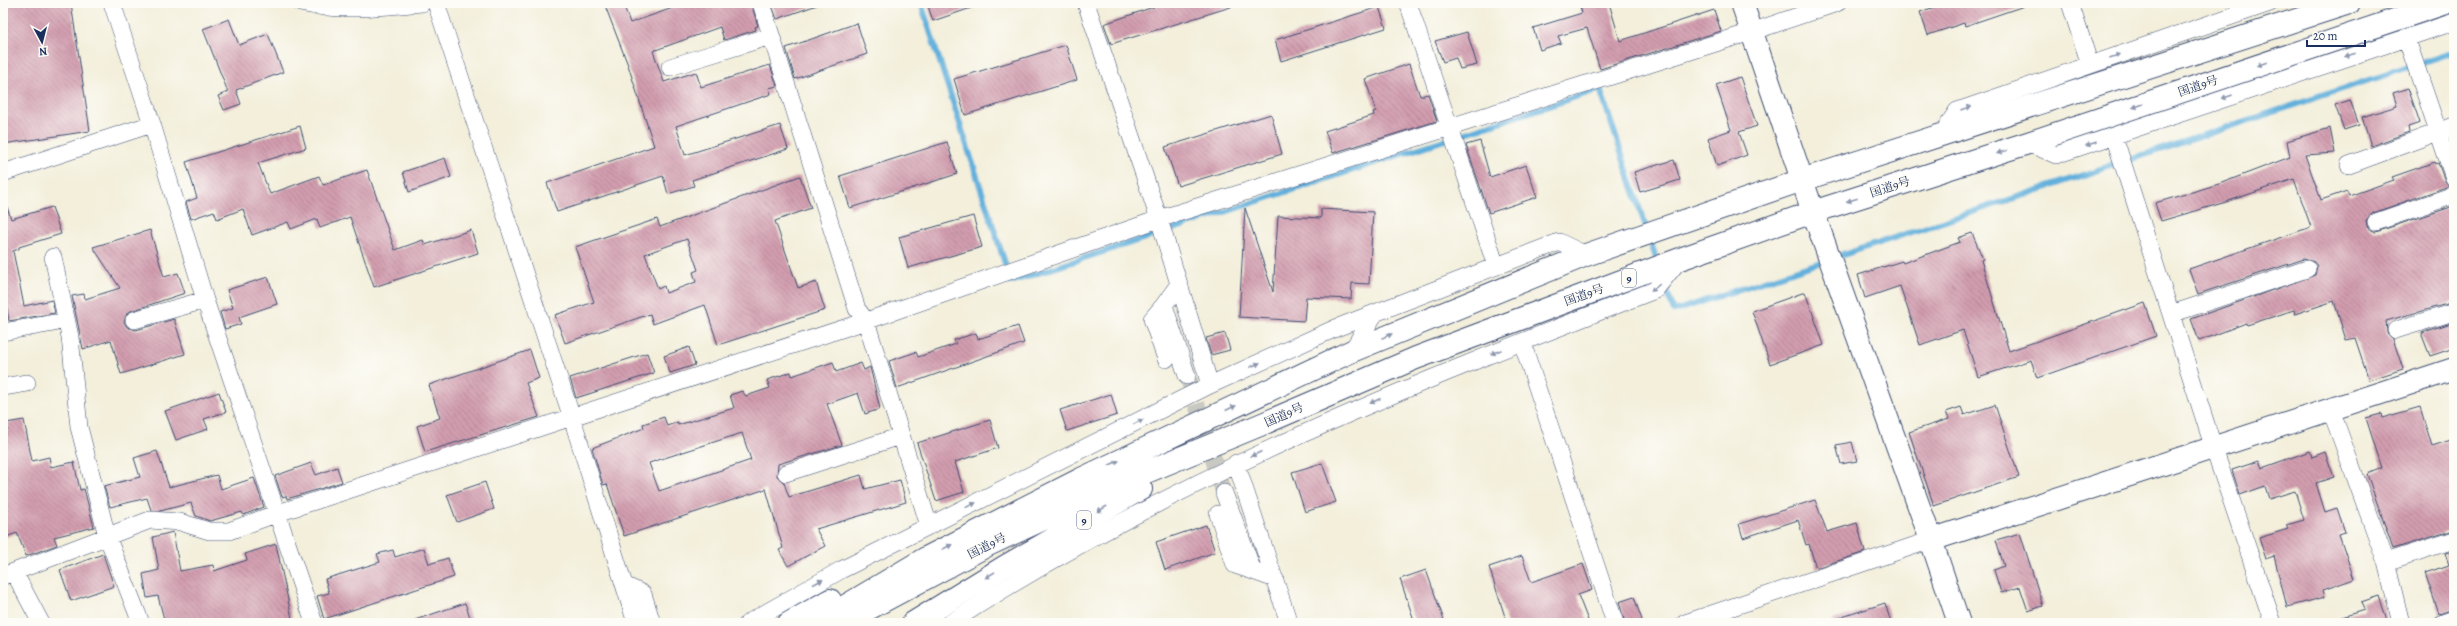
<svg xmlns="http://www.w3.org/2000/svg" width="2457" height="626" font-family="Alegreya,'Noto Serif JP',serif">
  <defs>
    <pattern id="building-back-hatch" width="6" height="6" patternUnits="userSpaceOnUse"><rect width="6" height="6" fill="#d29daf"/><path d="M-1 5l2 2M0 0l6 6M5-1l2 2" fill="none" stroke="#aa8092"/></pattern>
  </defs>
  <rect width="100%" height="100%" fill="#fdfcf7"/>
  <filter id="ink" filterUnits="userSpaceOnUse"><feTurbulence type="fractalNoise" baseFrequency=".025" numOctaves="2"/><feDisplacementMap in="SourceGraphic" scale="8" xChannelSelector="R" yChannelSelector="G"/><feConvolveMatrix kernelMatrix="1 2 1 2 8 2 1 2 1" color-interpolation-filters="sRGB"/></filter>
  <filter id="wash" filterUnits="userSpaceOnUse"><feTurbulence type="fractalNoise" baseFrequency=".012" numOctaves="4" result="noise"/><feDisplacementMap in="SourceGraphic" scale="16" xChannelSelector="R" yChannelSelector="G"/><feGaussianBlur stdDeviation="0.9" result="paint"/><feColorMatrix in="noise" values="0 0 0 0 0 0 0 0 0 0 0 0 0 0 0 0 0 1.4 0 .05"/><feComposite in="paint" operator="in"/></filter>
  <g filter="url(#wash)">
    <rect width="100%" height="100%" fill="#f3efdb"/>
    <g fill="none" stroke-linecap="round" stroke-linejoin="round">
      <path stroke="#62b0dc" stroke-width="6" d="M921,3L1011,282L1600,89L1658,264
        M1664,283L1674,311L2454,52"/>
    </g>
    <g id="blocks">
      <path fill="url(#building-back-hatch)" fill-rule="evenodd" d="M3,3H71L90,131L3,144Z
        M604,3H623L630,23L687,3H751L758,26L755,27L756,30L724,40L720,27L653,51L664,82L696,72L701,87L770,65L777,86L769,88L771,94L676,126L685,155L780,125L788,149L692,180L694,186L668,194L663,176L557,212L547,183L654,146L628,65Z
        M771,3H816L817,5L777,19Z
        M927,3H977V6L933,21Z
        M1165,3H1234V6L1111,44L1104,24Z
        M1579,3H1609L1620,41L1714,10L1721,31L1600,69L1587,28L1558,36L1561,43L1540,50L1533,28L1582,13Z
        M1946,3H2024V6L1965,26L1964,23L1928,35L1920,12Z
        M1379,7L1386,28L1281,61L1275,40Z
        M229,19L239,45L268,34L283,72L236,90L241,104L224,110L218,96L228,92L203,29Z
        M857,23L867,54L795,79L786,48Z
        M1467,32L1477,65L1460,69L1456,58L1443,62L1435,41Z
        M1066,45L1077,80L965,115L954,79Z
        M1409,64L1420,96L1428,94L1437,121L1333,153L1325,131L1374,115L1373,112L1376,111L1365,79Z
        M1740,77L1757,126L1739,132L1747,155L1717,166L1708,138L1731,130L1716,85Z
        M2408,88L2420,123L2408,127L2409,132L2371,146L2362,117L2397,106L2393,93Z
        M2350,100L2359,125L2344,130L2335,105Z
        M1271,114L1282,154L1178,186L1165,147Z
        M300,126L306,148L258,163L270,194L319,176L323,185L367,170L395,250L423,240L425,245L471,230L478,253L374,287L350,217L320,228L317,219L291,229L288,222L252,235L243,209L217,219L214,211L191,219L186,202L197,198L186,162Z
        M2330,128L2335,153L2305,155L2321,200L2347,191L2349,196L2394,180L2392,177L2435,162L2436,164L2438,163L2445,181L2449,186L2373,213L2366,220L2367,226L2374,232L2379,231L2454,206V302L2386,321L2387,333L2393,339L2403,369L2369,380L2355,338L2346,340L2334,301L2295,314L2294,310L2247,325L2246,323L2199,341L2191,319L2315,275L2317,266L2314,262L2304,259L2198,294L2189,269L2311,227L2294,179L2226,202L2161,221L2155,203L2219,184L2290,157L2287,141Z
        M1480,141L1490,177L1526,165L1537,197L1489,213L1466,145Z
        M947,142L957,174L850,208L840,176Z
        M445,158L451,177L409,192L403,172Z
        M1674,160L1680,180L1640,192L1634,172Z
        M800,176L811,208L775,221L798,288L816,282L825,310L718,345L705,305L653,324L650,314L565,343L555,315L594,302L575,247L657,219L660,227ZM687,239L698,270L693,272L696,282L666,293L664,286L658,289L645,254Z
        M7,207L11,219L52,207L61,234L19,247V249L13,251L24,306L52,300L55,313L9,321L6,302H3V208Z
        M1245,208L1273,292L1278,216L1321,218V209L1373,212L1369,284L1352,283L1351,299L1306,297L1304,321L1239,317Z
        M973,216L982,247L908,268L899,237Z
        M150,230L164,277L178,273L185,293L131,311L127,313L124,322L127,327L136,330L174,319L185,354L121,374L111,340L83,349L72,296L84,294L85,299L120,288L93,247Z
        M1972,233L1983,259L1981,260L2009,351L2145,303L2156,336L2037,378L2031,360L1978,377L1963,330L1920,345L1900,286L1865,298L1858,275L1902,261L1903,263L1960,242L1958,238Z
        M268,277L277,304L239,317L241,324L225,329L220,312L233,308L227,290Z
        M1805,292L1824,345L1770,364L1752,311Z
        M2454,322V348L2430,356L2421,333Z
        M1018,326L1024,343L897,388L889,361L916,352L918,357L956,344L954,340L976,333L978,339Z
        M1225,333L1230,350L1211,355L1206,338Z
        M689,347L695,365L670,373L664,356Z
        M530,350L539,378L526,383L539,417L425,452L417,426L440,418L429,385Z
        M647,353L654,373L576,398L570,378Z
        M833,362L836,372L861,363L864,370L870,367L880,409L865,414L858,393L827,404L842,445L778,464L777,476L784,483L789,497L861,475L865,489L900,480L906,502L816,529L825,546L788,566L779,550L783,548L766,489L624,536L607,484L603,485L592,448L644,428L643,424L664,417L667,426L678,422V425L734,408L730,395L742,391L746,396L770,388L767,380L791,372L792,376ZM742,433L751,460L659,491L649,463Z
        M219,392L226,412L204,419L208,429L176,440L165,411Z
        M1111,394L1117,415L1067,431L1060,410Z
        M1995,405L2019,477L1934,506L1909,432L1949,419L1946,412L1961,407L1964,415Z
        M2420,407L2432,446L2454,439V530L2393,549L2367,474L2382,468L2366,418L2381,414L2382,418Z
        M24,420L32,461L49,457L51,467L74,462L80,490L84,489L94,527L54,537L57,545L26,556L17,533L3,538V431L8,430L6,423Z
        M990,420L998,448L955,462L964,492L936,501L917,443Z
        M1852,442L1857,461L1841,464L1836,445Z
        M157,451L169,487L217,475L221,489L254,478L264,507L243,515L242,512L210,521L196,516L191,503L160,511L151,510L147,498L110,507L104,486L140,477L134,458Z
        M2310,451L2312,457L2325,452L2334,477L2316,483L2325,512L2337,508L2345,532L2339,534L2354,579L2323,590L2325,597L2287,607L2274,556L2266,559L2259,538L2288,529L2286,525L2304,520L2295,491L2269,499L2265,486L2240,495L2232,470L2259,461L2262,468Z
        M311,463L316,475L337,467L342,482L287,499L286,496L282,497L275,476Z
        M1322,463L1336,502L1305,512L1292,472Z
        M485,482L494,509L457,522L447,495Z
        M1815,500L1827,532L1857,523L1865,552L1816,568L1809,544L1806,545L1798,520L1743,538L1739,524Z
        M1206,525L1215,552L1165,570L1156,542Z
        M173,532L180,571L213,565L214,571L247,560L245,554L276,544L293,623H165L158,596L147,598L143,574L159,570L153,537Z
        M2020,533L2043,606L2028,611L2020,587L2001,593L1994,570L2004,566L1996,540Z
        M424,548L429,564L448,558L454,577L324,619L317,596L329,593L325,579L380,562L377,554L393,550L395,557Z
        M2454,551V609L2439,614L2425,573L2449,565L2445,553Z
        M103,554L114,586L71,601L60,570Z
        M1522,556L1531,582L1583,564L1592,590L1578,595L1589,623H1507L1489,567Z
        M1426,570L1445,623H1415L1400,579Z
        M2379,596L2388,623H2336V619L2364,610L2361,602Z
        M1634,597L1643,623H1625L1619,602Z
        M465,603L472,623H416L415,620Z
        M1885,603L1891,623H1834L1833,620Z"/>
    </g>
  </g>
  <g filter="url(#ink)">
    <use href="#blocks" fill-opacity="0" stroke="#3b4c71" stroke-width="1"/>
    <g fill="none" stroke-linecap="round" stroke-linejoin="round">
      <path stroke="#c8c9c2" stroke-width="17" stroke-dasharray="17 8" stroke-linecap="butt" d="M1189,380L1224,493"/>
      <defs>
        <path id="minor" d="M112,3L152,124L205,300L314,623
          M300,3C340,12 382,7 422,3
          M436,3L572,418L636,623
          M761,3L857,309L866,321L929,526
          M1086,3L1159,219L1210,385
          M1408,3L1496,266
          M2070,3L2090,65
          M2406,37L2454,178
          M670,67L771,36
          M1941,136L1957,111L2270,3
          M2114,136L2214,449L2273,623
          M2028,143L2056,155L2454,22
          M2349,165L2454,126
          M3,173L152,124
          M2376,222L2454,195
          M53,257L70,337L79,427L107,536L141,623
          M1179,284L1164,305L1187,376
          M1164,305L1152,319L1166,359
          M2171,314L2307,269
          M134,320L205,300
          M2396,330L2454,312
          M3,332L54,323
          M1522,342L1615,623
          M1352,351L1375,313
          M3,387L27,383
          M2331,410L2386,562L2401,623
          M1236,463L1289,623
          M786,473L901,436
          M1224,493L1253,571L1275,579
          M1218,514L1235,565L1253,571
          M2386,562L2454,540
          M14,572L41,623
          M3,576L150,520L180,522L209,531H229L278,513L866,321L1159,219L1751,32L1837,3
          M624,585L643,594L652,623
          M748,623L841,570L1210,385L1336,328L1559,242L1586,255
          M950,623C1169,480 1412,384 1655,290L1680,259
          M1685,623L1931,540
          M2443,623L2454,619"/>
        <path id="tertiary" d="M1742,3L1813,212L1931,540L1959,623
          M1931,540L2454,369"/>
        <path id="trunk" d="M789,623L830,600
          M817,623L926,558L1081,479L1352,351L1586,255L1802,180L2349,3
          M842,623L988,545L1127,480L1260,425L1416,358L1680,259L1813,212L2028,143L2445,3
          M913,623L1004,567L1141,489"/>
      </defs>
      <use href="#minor" stroke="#3b4c71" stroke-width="18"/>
      <use href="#tertiary" stroke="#3b4c71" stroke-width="24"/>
      <use href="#trunk" stroke="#3b4c71" stroke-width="24"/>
      <use href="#minor" stroke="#fff" stroke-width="17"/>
      <use href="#tertiary" stroke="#fff" stroke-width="22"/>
      <use href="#trunk" stroke="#fff" stroke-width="22"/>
    </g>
    <defs><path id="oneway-solid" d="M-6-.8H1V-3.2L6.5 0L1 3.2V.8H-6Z"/></defs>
    <g fill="#8d97ae">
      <use href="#oneway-solid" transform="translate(2350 55) rotate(162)"/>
      <use href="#oneway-solid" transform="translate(2115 56) rotate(-19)"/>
      <use href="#oneway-solid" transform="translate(2262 64) rotate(161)"/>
      <use href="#oneway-solid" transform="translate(2227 97) rotate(161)"/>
      <use href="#oneway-solid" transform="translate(2138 106) rotate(161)"/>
      <use href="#oneway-solid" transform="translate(1966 108) rotate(-19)"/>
      <use href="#oneway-solid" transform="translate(2091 144) rotate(161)"/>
      <use href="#oneway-solid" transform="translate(2002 152) rotate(162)"/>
      <use href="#oneway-solid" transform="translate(1852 200) rotate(162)"/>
      <use href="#oneway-solid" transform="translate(1655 288) rotate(141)"/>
      <use href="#oneway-solid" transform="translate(1387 336) rotate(-22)"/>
      <use href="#oneway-solid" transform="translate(1496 352) rotate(158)"/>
      <use href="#oneway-solid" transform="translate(1255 365) rotate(-24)"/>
      <use href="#oneway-solid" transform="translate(1375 401) rotate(156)"/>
      <use href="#oneway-solid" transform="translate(1231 408) rotate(-25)"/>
      <use href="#oneway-solid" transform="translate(1138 422) rotate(-27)"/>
      <use href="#oneway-solid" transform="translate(1256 454) rotate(156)"/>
      <use href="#oneway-solid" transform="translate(1114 463) rotate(-25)"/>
      <use href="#oneway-solid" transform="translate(971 505) rotate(-26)"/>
      <use href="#oneway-solid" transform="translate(1102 509) rotate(150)"/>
      <use href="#oneway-solid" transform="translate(947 547) rotate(-27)"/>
      <use href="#oneway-solid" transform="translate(990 575) rotate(148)"/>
      <use href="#oneway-solid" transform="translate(818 582) rotate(-28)"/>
    </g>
  </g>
  <g text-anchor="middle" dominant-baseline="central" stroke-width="3" stroke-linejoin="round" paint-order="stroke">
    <g fill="#fdfcf7" stroke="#5f6c8c" stroke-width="1">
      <rect x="1622" y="269" width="14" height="18" rx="3"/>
      <rect x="1077" y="511" width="14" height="18" rx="3"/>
    </g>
    <g font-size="11" font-weight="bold" fill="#1b2f5e">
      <text x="1629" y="278">9</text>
      <text x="1084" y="520">9</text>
    </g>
    <g font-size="12" fill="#1b2f5e" stroke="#fdfcf7">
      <text transform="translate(2198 86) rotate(-19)">国道9号</text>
      <text transform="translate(1890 187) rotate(-18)">国道9号</text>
      <text transform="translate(1584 295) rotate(-20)">国道9号</text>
      <text transform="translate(1284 415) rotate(-24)">国道9号</text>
      <text transform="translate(987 546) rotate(-27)">国道9号</text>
    </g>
  </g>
  <rect width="2457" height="626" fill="none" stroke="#fdfcf7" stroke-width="16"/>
  <g transform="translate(42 42) rotate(173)" stroke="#fdfcf7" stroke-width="3" paint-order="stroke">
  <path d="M0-3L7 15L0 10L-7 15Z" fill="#1b2f5e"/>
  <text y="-6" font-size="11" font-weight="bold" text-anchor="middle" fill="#1b2f5e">N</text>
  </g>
  <path d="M2307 40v6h58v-6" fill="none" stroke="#1b2f5e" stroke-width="2"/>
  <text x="2313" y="40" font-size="12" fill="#1b2f5e" stroke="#fdfcf7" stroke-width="3" paint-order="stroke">20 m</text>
</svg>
